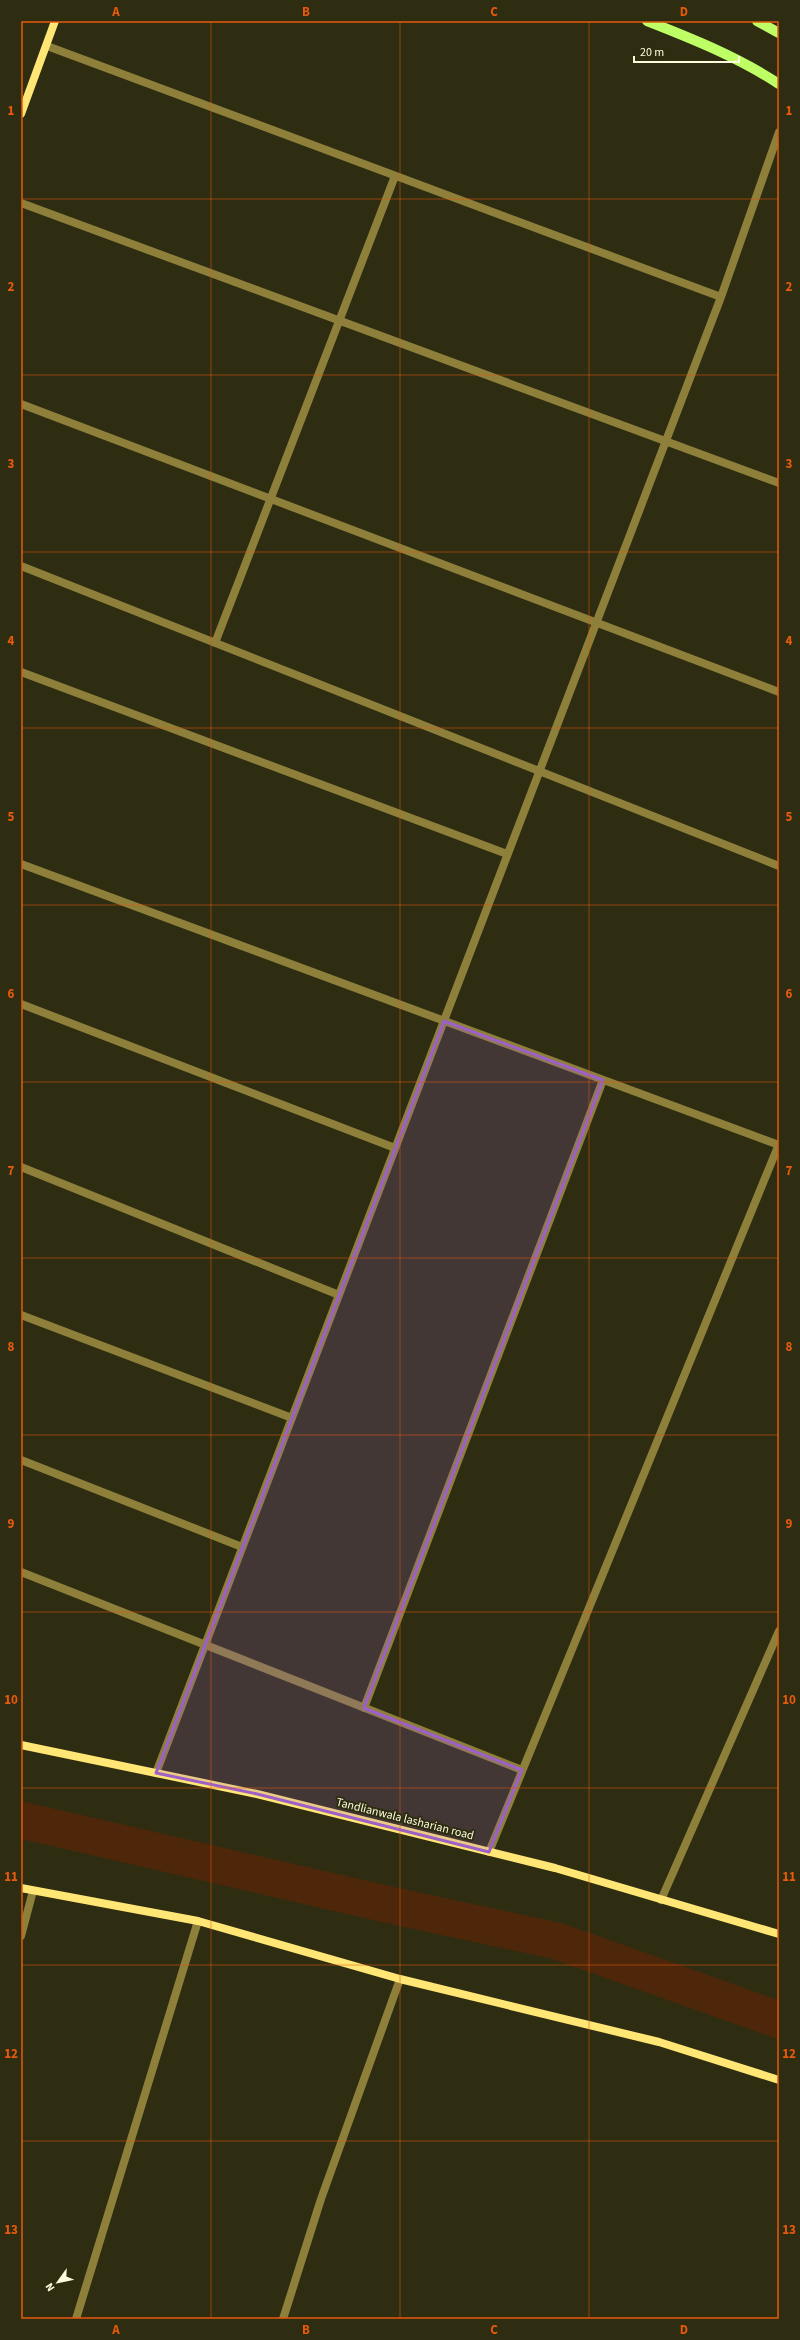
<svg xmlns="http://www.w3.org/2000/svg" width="800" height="2340" font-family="'Source Sans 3',sans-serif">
  <rect width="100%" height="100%" fill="#2e2d11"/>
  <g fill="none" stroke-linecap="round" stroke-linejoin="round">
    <path stroke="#4e270a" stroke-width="37" d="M21,1820L390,1905L557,1941L779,2020"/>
    <path stroke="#8e803b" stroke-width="8" d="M47,46L721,297
      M21,203L779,483
      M21,404L779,692
      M21,566L779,866
      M215,643L395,176
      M21,672L507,854
      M21,864L779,1145
      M21,1004L395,1148
      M21,1167L339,1295
      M21,1315L292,1418
      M21,1460L242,1547
      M21,1572L522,1770
      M364,1708L603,1080
      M156,1773L721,297L779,132
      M489,1852L779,1144
      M661,1900L779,1631
      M21,1936L33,1891
      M76,2319L198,1921
      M283,2319L321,2199L400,1979"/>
    <path stroke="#ffe675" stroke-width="8" d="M21,114L55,21
      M21,1745L257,1794L555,1868L779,1934
      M21,1888L198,1921L400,1979L659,2042L779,2080"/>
    <path stroke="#beff65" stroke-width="10" d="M647,21C693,39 738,57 779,84
      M757,21L779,33"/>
  </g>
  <path fill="#9c60c7" fill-opacity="0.2" stroke="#9c60c7" stroke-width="3" stroke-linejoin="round" d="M444,1021L603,1080L364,1708L522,1770L489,1852L257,1794L156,1773Z"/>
  <path fill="none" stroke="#e8590c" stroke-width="1" stroke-opacity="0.55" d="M211,21V2319M400,21V2319M589,21V2319M21,199H779M21,375H779M21,552H779M21,728H779M21,905H779M21,1082H779M21,1258H779M21,1435H779M21,1612H779M21,1788H779M21,1965H779M21,2141H779"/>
  <g text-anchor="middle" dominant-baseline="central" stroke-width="4" stroke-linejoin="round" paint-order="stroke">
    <g font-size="12" fill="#fffcde" stroke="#2e2d11">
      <text transform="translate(405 1819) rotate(14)">Tandlianwala lasharian road</text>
    </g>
  </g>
  <rect width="800" height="2340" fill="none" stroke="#2e2d11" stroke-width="44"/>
  <g transform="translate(58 2282) rotate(237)" stroke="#2e2d11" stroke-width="3" paint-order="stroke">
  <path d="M0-3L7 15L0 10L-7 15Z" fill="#fffcde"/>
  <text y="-6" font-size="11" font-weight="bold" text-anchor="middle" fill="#fffcde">N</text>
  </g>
  <path d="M634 56v6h105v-6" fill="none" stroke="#fffcde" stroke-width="2"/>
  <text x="640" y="56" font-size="12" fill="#fffcde" stroke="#2e2d11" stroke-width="3" paint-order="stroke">20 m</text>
  <rect x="22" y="22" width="756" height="2296" fill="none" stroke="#e8590c" stroke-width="1.5"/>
  <g font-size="13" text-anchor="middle" font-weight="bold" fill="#e8590c">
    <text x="116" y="16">A</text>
    <text x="306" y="16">B</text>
    <text x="494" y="16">C</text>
    <text x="684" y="16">D</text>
    <text x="11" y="115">1</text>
    <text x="789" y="115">1</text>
    <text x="11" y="291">2</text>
    <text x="789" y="291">2</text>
    <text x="11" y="468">3</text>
    <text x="789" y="468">3</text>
    <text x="11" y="645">4</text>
    <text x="789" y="645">4</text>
    <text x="11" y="821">5</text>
    <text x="789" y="821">5</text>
    <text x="11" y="998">6</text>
    <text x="789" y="998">6</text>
    <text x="11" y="1175">7</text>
    <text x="789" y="1175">7</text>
    <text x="11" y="1351">8</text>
    <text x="789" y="1351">8</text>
    <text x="11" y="1528">9</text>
    <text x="789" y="1528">9</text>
    <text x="11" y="1704">10</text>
    <text x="789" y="1704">10</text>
    <text x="11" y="1881">11</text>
    <text x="789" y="1881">11</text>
    <text x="11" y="2058">12</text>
    <text x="789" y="2058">12</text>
    <text x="11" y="2234">13</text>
    <text x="789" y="2234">13</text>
    <text x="116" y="2334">A</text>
    <text x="306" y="2334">B</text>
    <text x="494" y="2334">C</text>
    <text x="684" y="2334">D</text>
  </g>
</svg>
